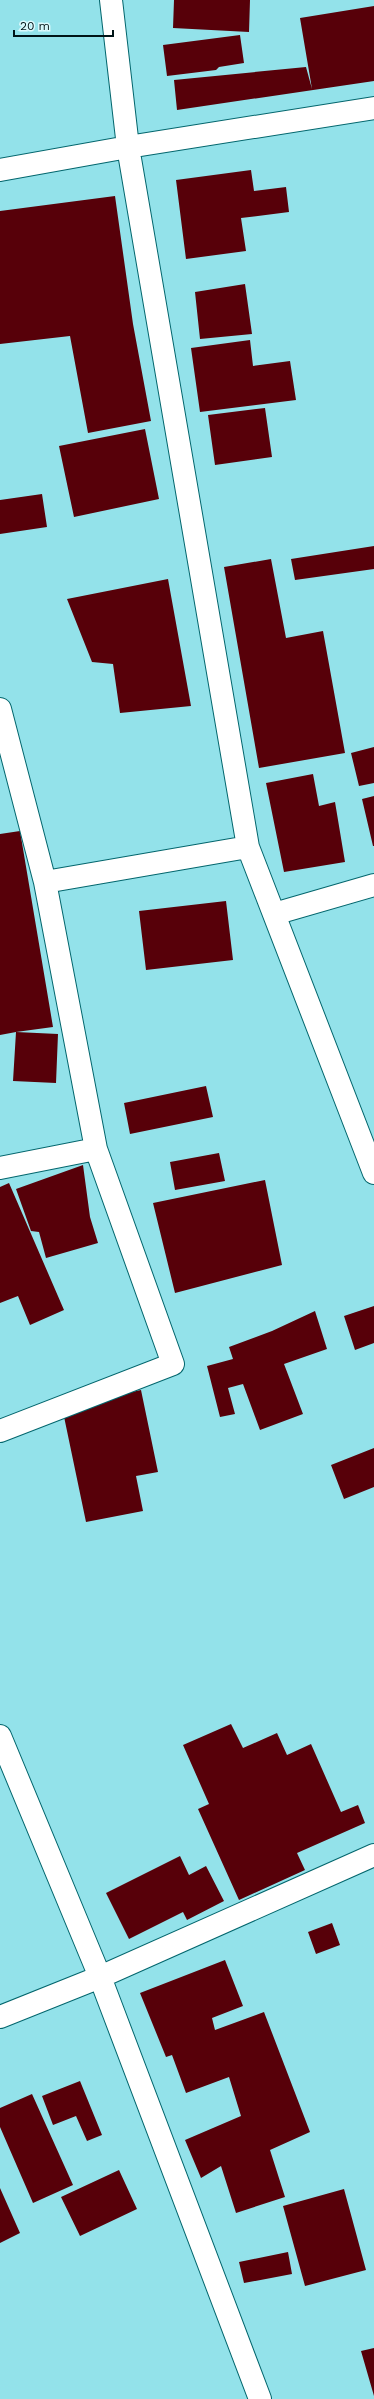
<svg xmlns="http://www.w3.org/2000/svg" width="374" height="2399" font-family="'Work Sans',sans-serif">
  <rect width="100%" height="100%" fill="#93e2ea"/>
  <path fill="#570009" d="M174,0H250L249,32L173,28Z
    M374,6V81L177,110L174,80L306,67L312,89L300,18Z
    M240,35L244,63L219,67L216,70L167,76L163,45Z
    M251,170L254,191L286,187L289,212L241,218L246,251L186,259L176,180Z
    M115,196L133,324L151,421L88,433L70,336L0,344V211Z
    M245,284L252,334L200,339L195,292Z
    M250,340L253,366L290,361L296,400L200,412L191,348Z
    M265,408L272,457L215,465L208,415Z
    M145,429L159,499L74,517L59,446Z
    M42,494L47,527L0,534V500Z
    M374,546V569L295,580L291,559Z
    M271,559L286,638L323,631L345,753L259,768L224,567Z
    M168,579L191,706L120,713L113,664L92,662L67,599Z
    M374,747V783L359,786L351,753Z
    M313,774L319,806L335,802L345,862L284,872L266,783Z
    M374,796V846H373L362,799Z
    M20,831L53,1027L16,1032L58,1034L56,1083L13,1081L16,1032L0,1035V834Z
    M226,901L233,960L146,970L139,911Z
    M206,1086L213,1117L130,1134L124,1103Z
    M219,1153L225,1181L175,1190L170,1162Z
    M83,1165L90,1217L98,1243L46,1258L39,1232L31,1231L16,1189Z
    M265,1180L282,1265L175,1293L153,1203Z
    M9,1183L64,1310L30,1325L18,1296L0,1303V1187Z
    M374,1306V1343L355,1350L344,1316Z
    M315,1311L327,1349L284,1364L303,1414L260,1430L243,1384L228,1388L235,1414L220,1417L207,1366L233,1359L229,1347L272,1331Z
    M141,1390L158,1472L136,1476L143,1511L86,1522L62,1407Z
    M374,1448V1487L344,1499L331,1465Z
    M231,1724L243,1748L277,1733L287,1755L311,1744L341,1812L358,1805L365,1823L297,1853L305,1870L239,1900L198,1809L209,1804L183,1745Z
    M180,1856L189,1875L206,1866L224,1901L187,1920L183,1912L129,1939L106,1893Z
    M332,1923L340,1945L316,1954L308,1932Z
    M225,1960L243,2006L212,2018L215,2030L264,2012L310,2132L270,2150L285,2197L236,2213L221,2166L201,2178L185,2140L241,2116L229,2077L186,2093L172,2055L166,2057L140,1993Z
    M80,2081L102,2135L87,2141L76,2116L53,2125L42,2096Z
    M32,2094L73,2185L33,2203L0,2127V2108Z
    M119,2170L137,2209L80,2236L61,2197Z
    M0,2188L20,2233L0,2243Z
    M344,2189L366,2270L305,2286L283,2206Z
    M288,2252L292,2274L244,2283L239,2262Z
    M374,2348V2396L361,2351Z"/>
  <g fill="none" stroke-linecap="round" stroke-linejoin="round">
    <defs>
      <path id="minor" d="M111,0L128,147L248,847L374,1173
        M0,170L128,147L374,108
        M0,709L45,882L96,1149L173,1364L0,1431
        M45,882L248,847
        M274,914L374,885
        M0,1168L96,1149
        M0,1736L100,1977L260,2399
        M0,2017L100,1977L374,1855"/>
    </defs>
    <use href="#minor" stroke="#03666d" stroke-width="24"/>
    <use href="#minor" stroke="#fff" stroke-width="22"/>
  </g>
  <path d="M14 30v6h99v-6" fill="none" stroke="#001417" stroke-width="2"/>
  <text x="20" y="30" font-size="12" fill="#001417" stroke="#dcfafd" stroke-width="3" paint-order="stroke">20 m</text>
</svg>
